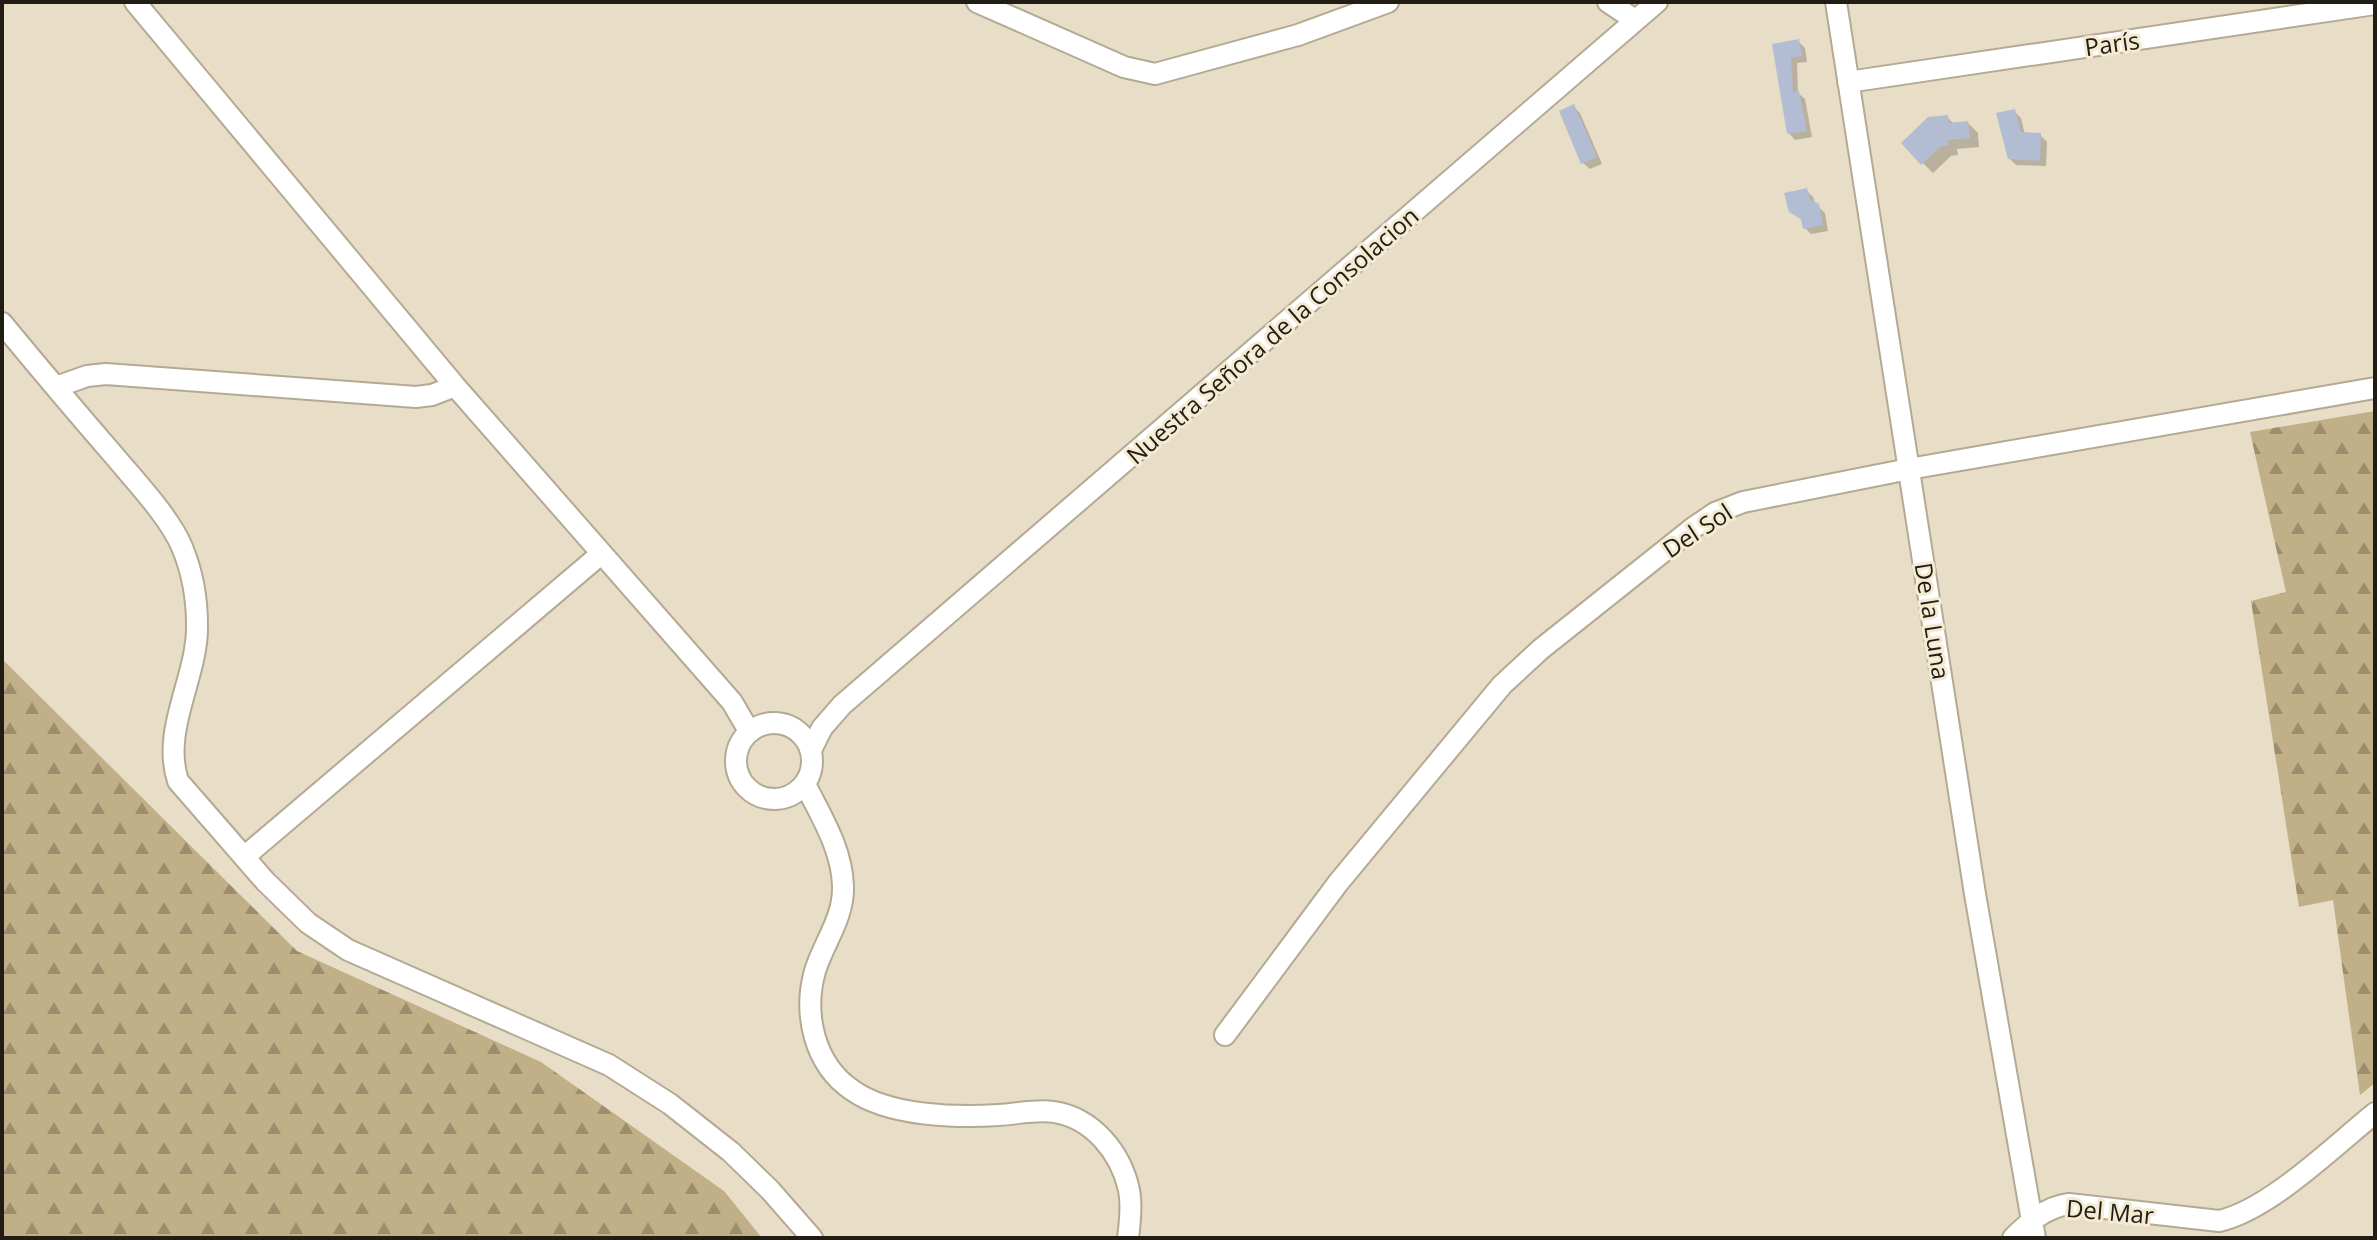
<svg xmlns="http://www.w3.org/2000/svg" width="2377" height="1240" font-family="'Open Sans',sans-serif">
  <defs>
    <pattern id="forest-firs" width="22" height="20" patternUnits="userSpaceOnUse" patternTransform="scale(2)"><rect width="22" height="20" fill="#c0af87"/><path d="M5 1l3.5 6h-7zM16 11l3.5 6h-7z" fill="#9c8e6d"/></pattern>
  </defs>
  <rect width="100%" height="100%" fill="#e8ddc6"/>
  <path fill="url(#forest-firs)" d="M2375,411V1083L2360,1095L2333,900L2299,907L2251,601L2286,592L2250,432Z
    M2,659L297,951L541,1062L724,1191L762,1238H2Z"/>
  <path fill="#0003" d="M1798,41L1805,48L1807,62L1797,63L1798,93L1805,99L1812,137L1795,140L1789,133L1774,45Z
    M1574,107L1580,113L1602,164L1590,169L1583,163Z
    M2014,111L2021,118L2025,135H2040L2047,142L2046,166L2016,165L2009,158Z
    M1947,117L1954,124L1968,123L1978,133L1979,147L1957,149L1958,155L1951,156L1933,173L1903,143Z
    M1806,190L1813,197L1815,204L1825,213L1828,231L1811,234L1805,228L1803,221L1790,211Z"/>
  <path fill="#b2bcd2" d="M1799,39L1802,56L1791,58L1793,92L1799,91L1807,131L1787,134L1772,44Z
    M1574,104L1597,157L1581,164L1559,111Z
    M2015,109L2021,132L2041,133L2040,161L2008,159L1996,113Z
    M1948,115L1949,123L1968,121L1970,138L1948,140L1949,145L1941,146L1921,165L1901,143L1928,117Z
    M1807,188L1810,199L1819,204L1823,225L1803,229L1801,219L1789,212L1784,193Z"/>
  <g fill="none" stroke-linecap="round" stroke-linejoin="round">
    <defs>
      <path id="minor" d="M135,2L455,386L732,702L749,731
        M977,2L1124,67L1155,74L1298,35L1388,2
        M1608,2L1635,20
        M1836,2L1975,894L2035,1238
        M1848,82L2375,4
        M2,323C40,369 78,414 117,459C137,483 170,518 182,547C192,571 197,600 197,625C198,677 161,729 178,781L265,881L308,923L348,950L609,1065L670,1104L731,1152L770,1190L812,1238
        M56,387L87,376L106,374L416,397L432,395L455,386
        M736 761a38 38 0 1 1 76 0a38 38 0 1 1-76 0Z
        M811,750L822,728L842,705L1657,2
        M805,784C821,816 842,849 843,886C844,918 824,942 815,971C803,1014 814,1064 852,1090C888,1116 956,1118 999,1115C1016,1114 1037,1109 1054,1112C1093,1118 1121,1153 1129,1190C1132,1205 1130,1223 1128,1238
        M244,857L601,554
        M1225,1035L1338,883L1502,685L1541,649L1693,528L1715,513L1743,502L1909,469L2375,388
        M2013,1238C2029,1222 2046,1207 2069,1204L2219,1221C2269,1210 2333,1147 2375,1113"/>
    </defs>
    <use href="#minor" stroke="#b4aa94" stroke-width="24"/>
    <use href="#minor" stroke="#fff" stroke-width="20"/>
  </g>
  <g text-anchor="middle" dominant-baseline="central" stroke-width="6" stroke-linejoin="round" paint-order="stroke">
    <g font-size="24" fill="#211d15" stroke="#f5ebd3">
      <text transform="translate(2112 43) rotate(-8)">París</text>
      <text transform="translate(1272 335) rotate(-41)">Nuestra Señora de la Consolacion</text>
      <text transform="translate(1697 530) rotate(-33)">Del Sol</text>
      <text transform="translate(1933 621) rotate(81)">De la Luna</text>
      <text transform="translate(2110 1211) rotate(5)">Del Mar</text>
    </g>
  </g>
  <rect width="2377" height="1240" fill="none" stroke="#211d15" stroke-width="8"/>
</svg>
